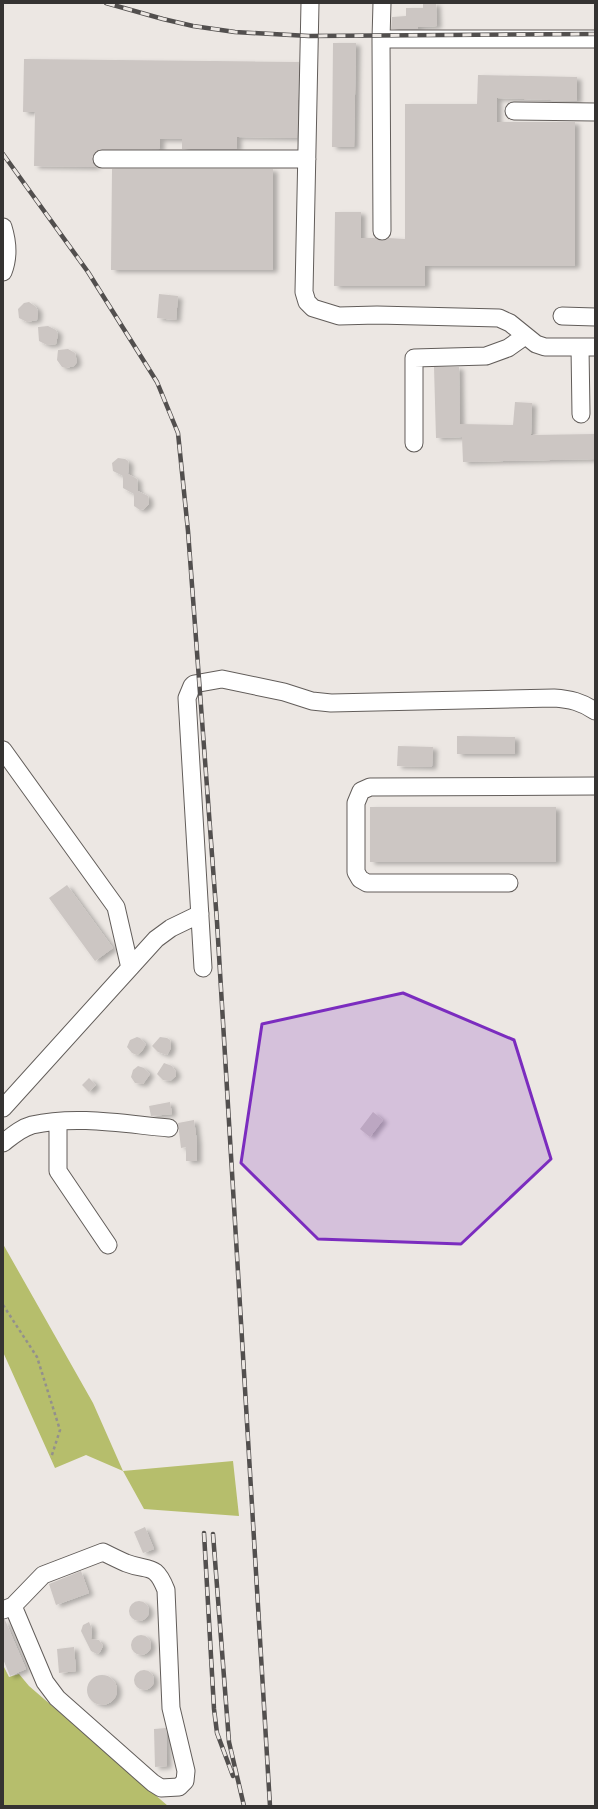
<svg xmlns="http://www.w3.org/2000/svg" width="598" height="1809" font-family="'Noto Sans',sans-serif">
  <defs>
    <filter id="shadow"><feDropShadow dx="4.5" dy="2.5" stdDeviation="2" flood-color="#0004"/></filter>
  </defs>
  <rect width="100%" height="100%" fill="#ece7e3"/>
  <path fill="#b6be6c" d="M3,1244L93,1403L123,1471L233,1461L239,1516L144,1509L123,1471L86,1455L55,1468L3,1352Z
    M3,1665L9,1677L19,1674L29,1686L168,1806H3Z"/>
  <path fill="#ccc6c3" filter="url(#shadow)" d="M436,3L437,26L418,27V29H391L392,17L406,16V8H423V4Z
    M333,43H356L354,147H332Z
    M24,59L299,62L297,138L237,137V149H182V139H160V149L97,150L94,154L92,159L96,167L34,166L35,112H23Z
    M478,75L577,77V101L497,98V122H575V266H425V286H334L335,212H361V238H376L382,241L388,238L405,239V104H477Z
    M112,169H273V270H111Z
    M159,294L178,296L176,320L157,318Z
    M29,302L36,307L38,311L37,320L27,322L19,318L18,309L24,303Z
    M48,326L56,330L58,334L56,344L47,345L39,341L38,327Z
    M68,349L75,353L77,362L74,366L66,368L62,367L57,360L58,350Z
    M434,367H459L460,424L513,425L515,402L532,403L531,435L595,434V459L463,462L462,437L436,438Z
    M118,458L125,459L128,461L129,465L128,474L137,479L138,491L148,496L149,504L144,509L140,510L134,506V494L123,488V476L113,471L112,463Z
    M457,736L515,737V754H457Z
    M398,746L433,747L432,767L397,766Z
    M370,807H556V862H370Z
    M67,885L113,948L95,961L49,898Z
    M137,1037L140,1038L146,1044L142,1051L137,1055L132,1053L127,1047L130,1040Z
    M160,1037L167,1038L170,1040L171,1048L167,1055L158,1052L152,1046Z
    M164,1063L172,1066L176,1072V1076L170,1081L163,1080L157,1074Z
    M138,1066L144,1068L150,1074L143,1084L135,1083L131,1077L133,1070Z
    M89,1078L96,1085L89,1092L82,1085Z
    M170,1102L172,1114L151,1116L149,1106Z
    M373,1112L383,1120L370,1137L360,1129Z
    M194,1120L197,1142V1161H186V1147L181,1148L178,1123Z
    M145,1527L154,1549L143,1553L134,1532Z
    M81,1571L89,1593L56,1605L49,1584Z
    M129 1611a10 10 0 1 1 20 0a10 10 0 1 1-20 0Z
    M3,1620H5L26,1669L10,1676L3,1659Z
    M89,1622L92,1629L91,1639L99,1640L103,1646L100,1652L97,1654L91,1651L81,1631L83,1625Z
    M131 1645a10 10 0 1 1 20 0a10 10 0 1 1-20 0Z
    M74,1647L76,1671L59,1673L57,1649Z
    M134 1680a10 10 0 1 1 20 0a10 10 0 1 1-20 0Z
    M87 1690a15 15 0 1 1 30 0a15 15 0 1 1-30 0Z
    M166,1728L167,1766L155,1767L154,1729Z"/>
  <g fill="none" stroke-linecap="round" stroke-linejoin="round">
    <defs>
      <path id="minor" d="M310,3L304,292L307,302L313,308L339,316L377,315L499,318L510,323L536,344L545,347H595
        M381,39L382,3
        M514,111L595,112
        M102,159H307
        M3,227C8,243 9,257 3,272
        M382,231L381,39H595
        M562,316L595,317
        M580,347L581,414
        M414,443V358L486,356L508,348L525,336
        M3,750L116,907L130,968
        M509,883H367L360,879L356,872V803L361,791L370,787L595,786
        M203,968L187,698L192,686L194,684L222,679L284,692L312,701L331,703L554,698C570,699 582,702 595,711
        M3,1108L156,939L171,928L200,914
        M58,1123V1171L108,1245
        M3,1143C12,1136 21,1128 32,1125C76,1115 124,1124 169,1128
        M3,1610L13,1606L43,1575L103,1552C111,1556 119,1560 126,1563C149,1572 155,1562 166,1590L171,1708L186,1771L185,1781L179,1787L161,1788L153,1783L57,1698L45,1682L13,1606"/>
    </defs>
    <use href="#minor" stroke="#625d5a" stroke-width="19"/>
    <path stroke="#93908d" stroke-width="2.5" stroke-dasharray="3 3" stroke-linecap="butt" d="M3,1305L37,1357L60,1430L51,1458"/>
    <use href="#minor" stroke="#fff" stroke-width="17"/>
    <defs>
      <path id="rail" d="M106,3L163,19L193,26L235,32L309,36L595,34
        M3,154L88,272L157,382L178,433L188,531L217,922L270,1806
        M204,1533L214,1709L217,1733L233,1776
        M213,1534L229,1742L244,1806"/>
    </defs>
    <use href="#rail" stroke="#524f4e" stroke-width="4.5"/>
    <use href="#rail" stroke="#ece7e3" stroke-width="3" stroke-dasharray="9" stroke-linecap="butt"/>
  </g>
  <path fill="#7b2cbf" fill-opacity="0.2" stroke="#7b2cbf" stroke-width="3" stroke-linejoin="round" d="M403,993L514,1040L551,1159L461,1244L318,1239L241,1163L262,1024Z"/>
  <rect width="598" height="1809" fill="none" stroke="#353332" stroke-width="8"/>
</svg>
